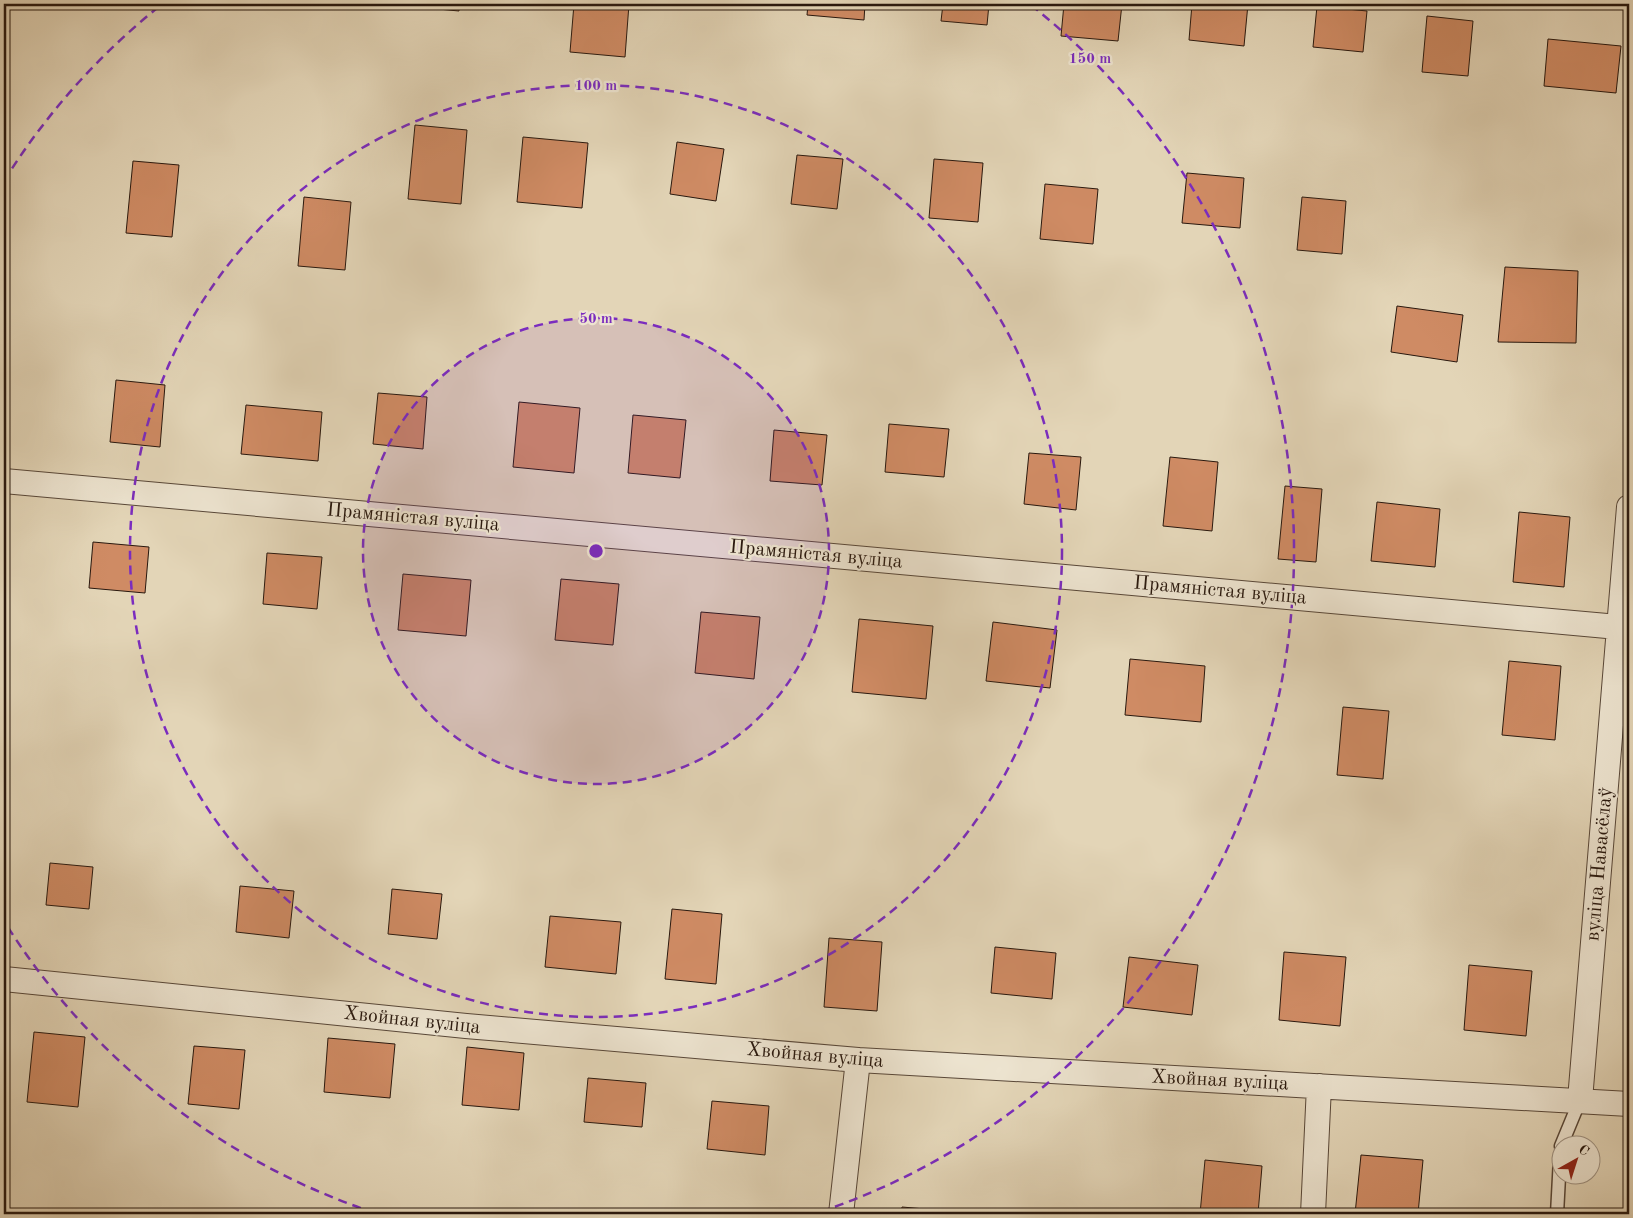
<svg xmlns="http://www.w3.org/2000/svg" width="1633" height="1218" font-family="'Old Standard TT',serif">
  <rect width="100%" height="100%" fill="#e3d5b7"/>
  <filter id="stains"><feTurbulence type="fractalNoise" baseFrequency=".004" numOctaves="4"/><feColorMatrix values="0 0 0 0 .2 0 0 0 0 .09 0 0 0 0 .02 0 0 0 .5 -.17"/></filter>
  <radialGradient id="worn" r=".72"><stop offset=".6" stop-color="#630" stop-opacity="0"/><stop offset="1" stop-color="#630" stop-opacity=".3"/></radialGradient>
  <path fill="#cf8b64" stroke="#29180e" d="M298,4H338L337,7Z
    M417,4H459V11L417,7Z
    M574,4H629L625,57L570,52Z
    M808,4H865L864,20L807,15Z
    M943,4H989L987,25L941,21Z
    M1064,4H1122L1118,41L1061,36Z
    M1192,4H1248L1244,46L1189,40Z
    M1317,6L1367,11L1363,52L1313,47Z
    M1427,16L1473,21L1468,76L1422,72Z
    M1548,39L1621,46L1616,93L1544,86Z
    M415,125L467,130L461,204L408,199Z
    M523,137L588,143L582,208L517,202Z
    M677,142L724,149L716,201L670,194Z
    M797,155L843,159L837,209L791,204Z
    M934,159L983,163L978,222L929,218Z
    M133,161L179,165L172,237L126,233Z
    M1187,173L1244,178L1240,228L1182,223Z
    M1045,184L1098,189L1093,244L1040,239Z
    M304,197L351,202L345,270L298,266Z
    M1302,197L1346,201L1342,254L1297,250Z
    M1505,267L1578,271L1576,343L1498,342Z
    M1397,306L1463,315L1457,362L1391,352Z
    M116,380L165,385L160,447L110,442Z
    M378,393L427,397L423,449L373,444Z
    M519,402L580,408L574,473L513,467Z
    M246,405L322,412L318,461L241,454Z
    M633,415L686,420L680,478L628,473Z
    M889,424L949,429L944,477L885,472Z
    M774,430L827,435L822,485L770,481Z
    M1029,453L1081,457L1076,510L1024,504Z
    M1170,457L1218,462L1212,531L1163,526Z
    M1285,486L1322,489L1316,562L1278,559Z
    M1377,502L1440,509L1435,567L1371,561Z
    M1519,512L1570,517L1564,587L1513,582Z
    M93,542L149,547L145,593L89,588Z
    M267,553L322,557L317,609L263,604Z
    M403,574L471,580L466,636L398,630Z
    M561,579L619,584L613,645L555,640Z
    M701,612L760,617L754,679L695,673Z
    M859,619L933,626L926,699L852,692Z
    M993,622L1057,630L1050,688L986,681Z
    M1130,659L1205,666L1201,722L1125,715Z
    M1509,661L1561,666L1555,740L1502,735Z
    M1343,707L1389,711L1383,779L1337,775Z
    M50,863L93,867L89,909L46,905Z
    M240,886L294,891L289,938L236,932Z
    M392,889L442,894L437,939L388,934Z
    M672,909L722,914L716,984L665,979Z
    M550,916L621,922L616,974L545,967Z
    M829,938L882,942L877,1011L824,1007Z
    M995,947L1056,953L1052,999L991,993Z
    M1284,952L1346,957L1340,1026L1279,1020Z
    M1129,957L1198,965L1192,1015L1123,1007Z
    M1469,965L1532,971L1526,1036L1464,1030Z
    M34,1032L85,1037L78,1107L27,1102Z
    M328,1038L395,1044L390,1098L324,1092Z
    M194,1046L245,1050L239,1109L188,1104Z
    M467,1047L524,1053L519,1110L462,1105Z
    M588,1078L646,1083L642,1127L584,1122Z
    M712,1101L769,1106L765,1155L707,1149Z
    M1361,1155L1423,1160L1418,1214H1355Z
    M1205,1160L1262,1166L1258,1214H1200Z
    M902,1207L971,1213V1214H901Z"/>
  <g fill="none" stroke-linecap="round" stroke-linejoin="round">
    <defs>
      <path id="lane" d="M1561,1146L1580,1100
        M1557,1214L1560,1158"/>
      <path id="street" d="M4,481L1629,628
        M4,979L466,1026L858,1060L1629,1104
        M1580,1100L1629,507
        M841,1214L858,1060
        M1313,1214L1319,1086"/>
    </defs>
    <use href="#lane" stroke="#584738" stroke-width="15"/>
    <use href="#street" stroke="#584738" stroke-width="26"/>
    <use href="#lane" stroke="#ede4d0" stroke-width="12"/>
    <use href="#street" stroke="#ede4d0" stroke-width="24"/>
  </g>
  <circle cx="596" cy="551" r="233" fill="#7b2cbf" fill-opacity=".12"/>
  <g fill="none" stroke="#7b2cbf" stroke-width="2.5" stroke-dasharray="9 6">
    <circle cx="596" cy="551" r="233"/>
    <circle cx="596" cy="551" r="466"/>
    <path d="M375 1213A698 698 0 0 1 4 921M4 181A698 698 0 0 1 161 5M1031 5A698 698 0 0 1 817 1213"/>
  </g>
  <g text-anchor="middle" dominant-baseline="central" stroke-width="4.5" stroke-linejoin="round" paint-order="stroke">
    <g font-size="20" fill="#29180e" stroke="#ede4d0">
      <text transform="translate(413 518) rotate(5)">Прамяністая вуліца</text>
      <text transform="translate(816 555) rotate(5)">Прамяністая вуліца</text>
      <text transform="translate(1220 591) rotate(5)">Прамяністая вуліца</text>
      <text transform="translate(1600 864) rotate(-85)">вуліца Навасёлаў</text>
      <text transform="translate(412 1021) rotate(6)">Хвойная вуліца</text>
      <text transform="translate(815 1056) rotate(5)">Хвойная вуліца</text>
      <text transform="translate(1220 1081) rotate(3)">Хвойная вуліца</text>
    </g>
  </g>
  <circle cx="596" cy="551" r="8" fill="#7b2cbf" stroke="#ede4d0" stroke-width="2.5"/>
  <g font-size="15" text-anchor="middle" font-weight="bold" fill="#7b2cbf" stroke="#ede4d0" stroke-width="4.5" stroke-linejoin="round" paint-order="stroke">
    <text x="1090" y="63">150 m</text>
    <text x="596" y="90">100 m</text>
    <text x="596" y="323">50 m</text>
  </g>
  <rect width="1633" height="1218" fill="none" stroke="#e3d5b7" stroke-width="20"/>
  <rect x="5" y="5" width="1623" height="1208" fill="none" stroke="#29180e" stroke-width="2.5"/>
  <rect x="10" y="10" width="1613" height="1198" fill="none" stroke="#29180e"/>
  <g transform="translate(1576 1160) rotate(39)"><circle r="24" fill="#ede4d0" stroke="#9f9282"/>
  <path d="M0-4L9 19L0 12L-9 19Z" fill="#8f2418"/>
  <text y="-8" font-size="14" font-weight="bold" text-anchor="middle" fill="#29180e">С</text>
  </g>
  <rect width="100%" height="100%" filter="url(#stains)"/>
  <rect width="100%" height="100%" fill="url(#worn)"/>
</svg>
